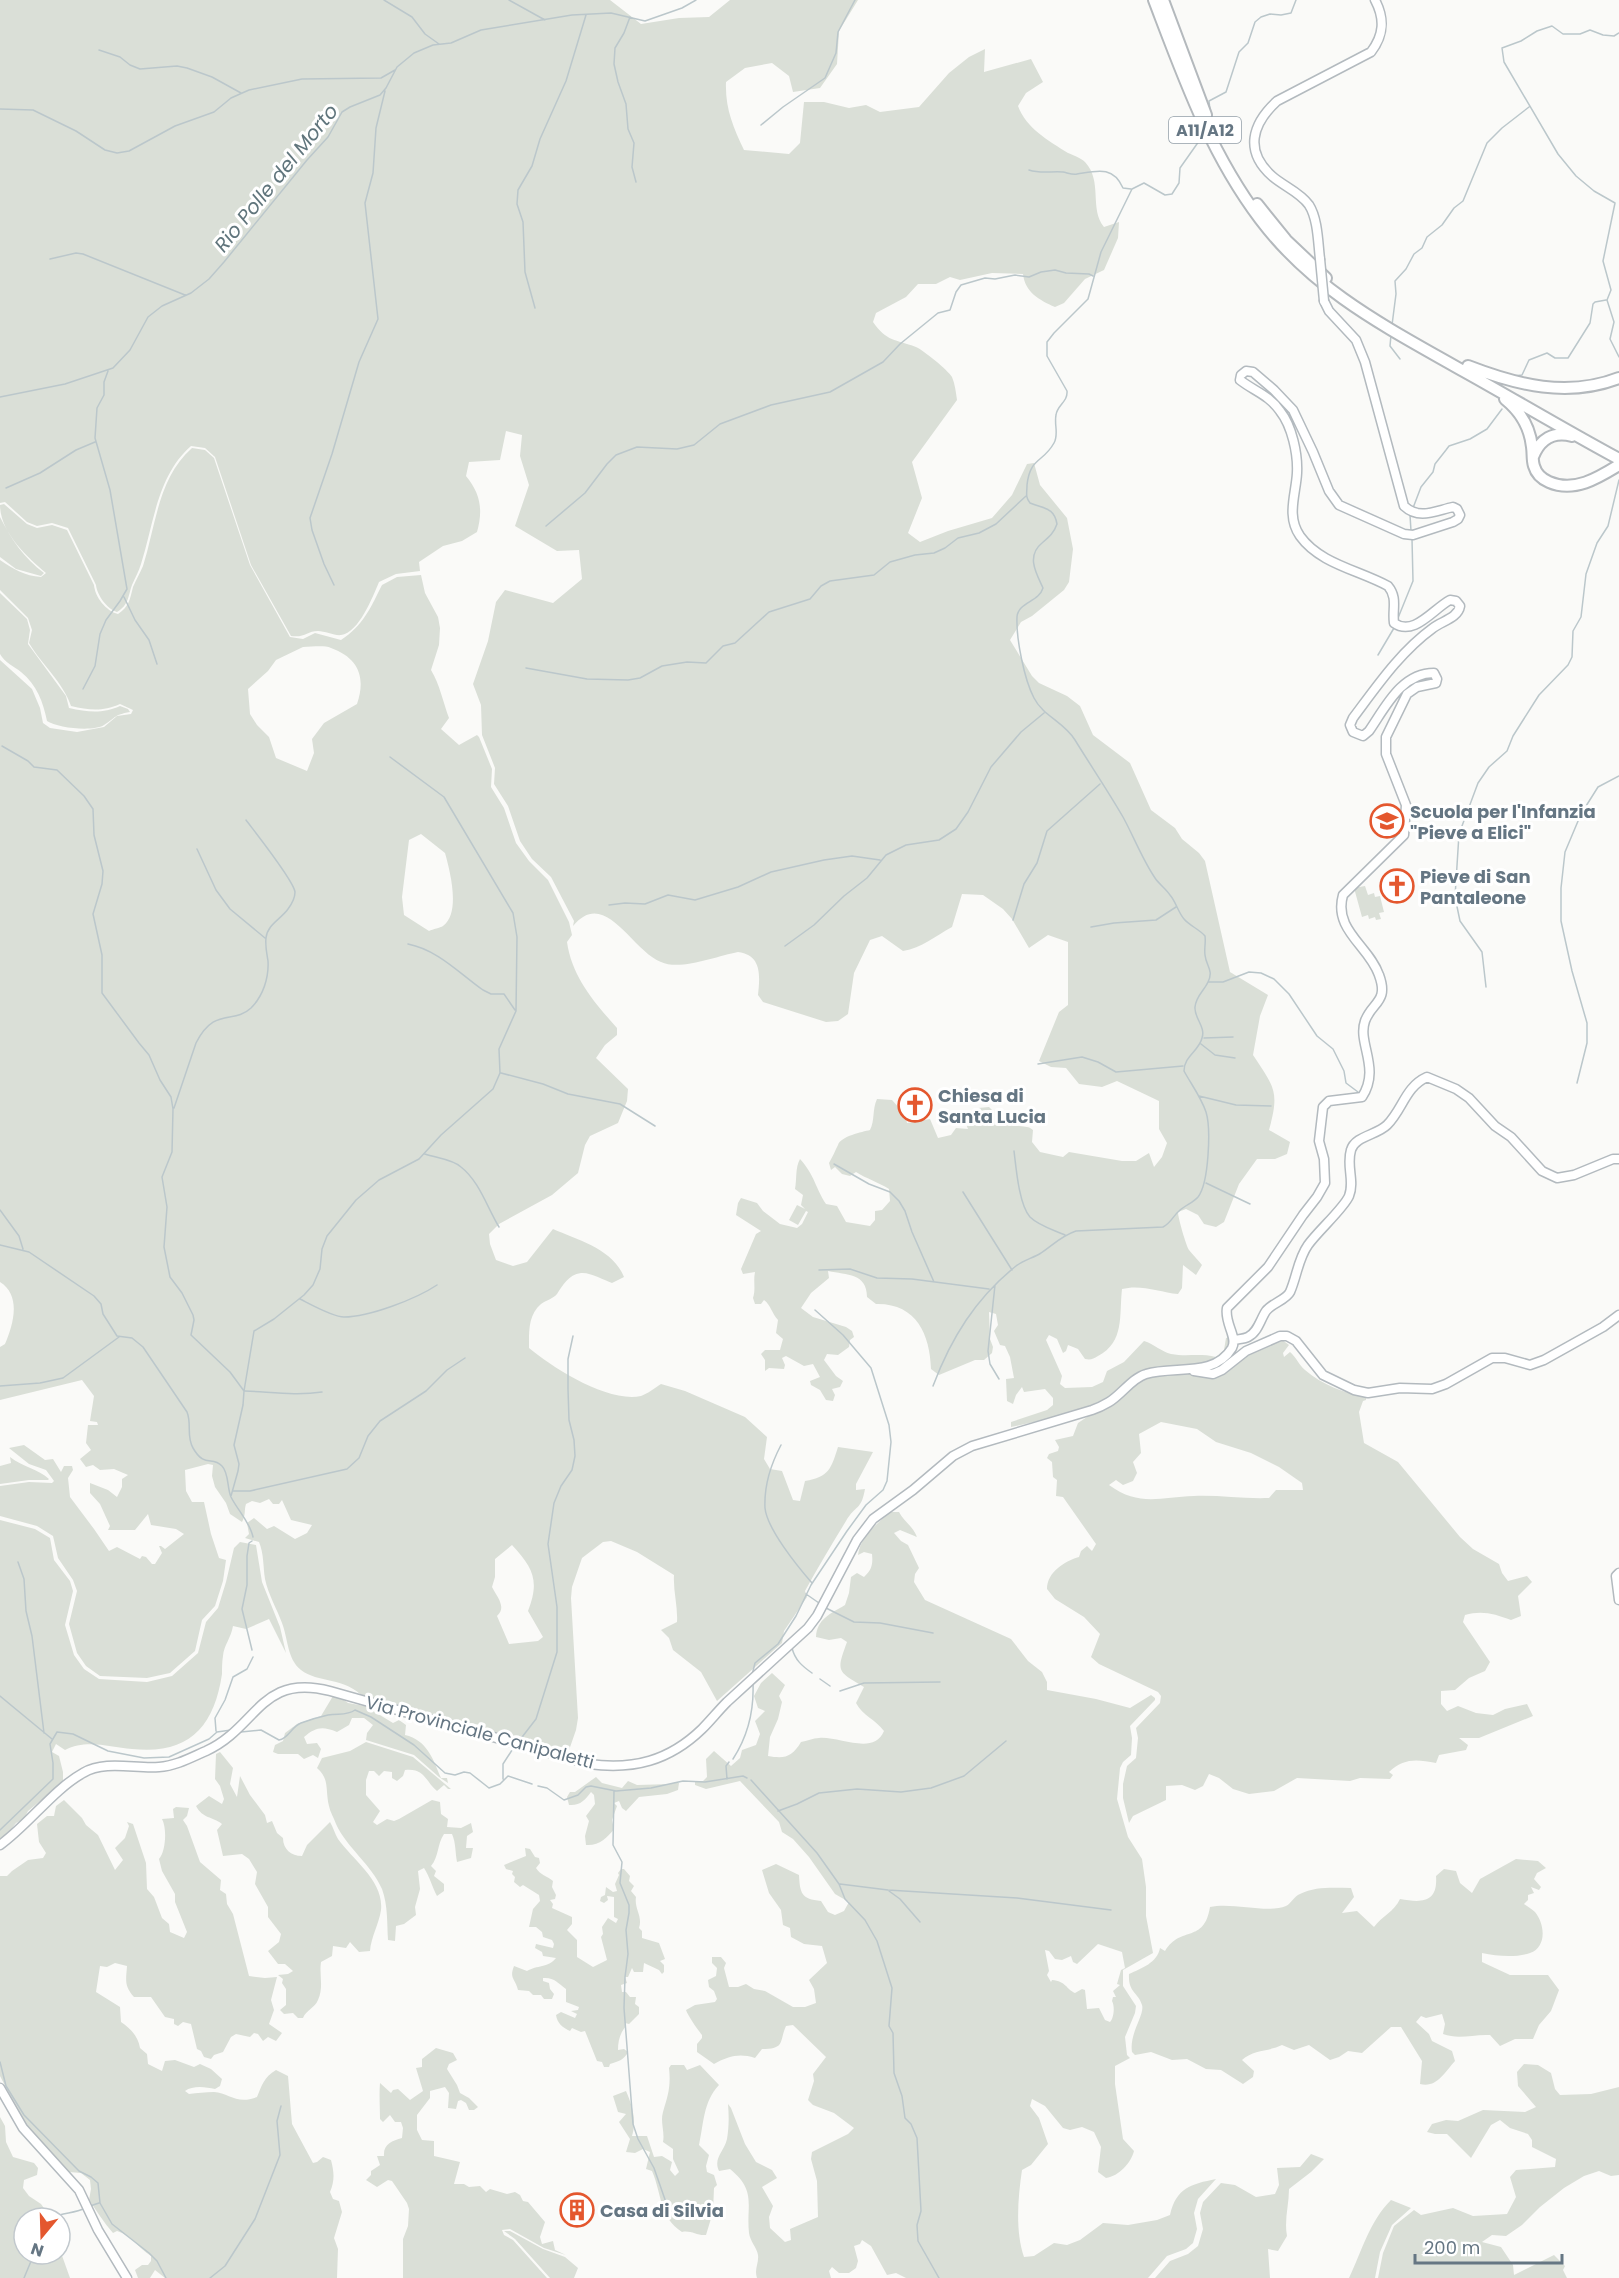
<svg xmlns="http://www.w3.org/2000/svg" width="1619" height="2278" font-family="Poppins,sans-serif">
  <rect width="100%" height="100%" fill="#fafaf8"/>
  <path fill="#dadfd7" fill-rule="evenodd" d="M0,0H610L641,24L679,18L709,17L730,0H858L839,31L837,64L820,88L793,92L789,76L772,63L745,68L726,82C725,108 733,127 744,150L789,154L800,143L804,102H824L849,108L866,105L880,112L919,107L949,73L969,57L985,49L984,72L1031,59L1043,82L1026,93L1018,106C1026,128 1049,141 1068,153C1073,155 1081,158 1085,162C1103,181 1089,209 1104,227L1119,222L1118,238L1104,270L1085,279L1064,303L1055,307C1039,300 1025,292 1023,274L992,273L960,280L950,277L936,284H918L906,297L876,313L873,322C887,342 895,339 916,347C923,350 948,370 952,377C955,384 956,393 957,400L912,462L922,498L908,533L920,542L948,531L992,518L1012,495L1027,464L1034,463L1040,485L1067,518L1073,549L1069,582L1064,590L1032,616L1021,622L1010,640L1032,676L1039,683L1067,696L1080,706L1093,735L1130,763L1151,810L1175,828L1182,839L1199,853L1205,861L1230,972L1268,995L1260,1016L1253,1055C1274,1087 1280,1091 1269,1130L1290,1142L1287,1154L1275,1159H1257L1239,1184L1224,1222L1216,1227L1204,1224L1198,1215L1186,1209L1178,1212C1178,1218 1186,1245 1189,1250C1193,1255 1198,1260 1202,1265L1196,1275L1183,1265L1182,1288L1178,1294C1160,1292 1140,1284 1122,1289C1119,1315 1125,1342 1098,1356C1093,1359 1091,1360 1085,1359L1078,1349L1068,1345L1066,1351L1063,1353L1057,1339L1049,1335L1046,1340L1062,1376L1060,1384L1065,1388L1092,1387L1103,1382L1107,1371L1124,1362L1144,1341C1154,1344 1162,1352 1171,1354C1186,1357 1200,1353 1216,1357L1224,1350L1226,1338L1231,1337V1346L1215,1362L1161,1368L1092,1409L1011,1427V1422L1047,1410L1053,1405V1398L1045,1389L1024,1392L1022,1387L1016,1395L1013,1404L1007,1401L1006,1379L1014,1378L1010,1357L1005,1346L1000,1345L994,1331L998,1325L996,1314L989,1312L990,1339L993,1347L992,1353L984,1360H975L939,1375L931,1369C930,1334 916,1303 876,1304L867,1297C867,1273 847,1275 828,1271L829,1278L811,1293L801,1308L813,1317L846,1327L852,1331L854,1337L850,1340L849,1347L838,1355L827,1354L824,1360L836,1376L843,1381L840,1387L832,1389L835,1395L833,1401L826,1400L820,1390L811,1385L810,1381L820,1377L813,1364L804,1366L786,1356L782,1358L785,1365L784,1369L769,1368L765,1371V1360L761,1354L765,1350H780L783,1339L776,1333L778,1320C772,1314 771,1305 764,1300L761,1304H755L753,1298C756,1289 753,1281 755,1272L743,1274L741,1269L756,1234L761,1231L736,1215L738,1203L741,1198L757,1203L763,1211L780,1224L797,1228L802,1224L808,1212L806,1211L798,1225L789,1220L797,1205L805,1209L801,1205L803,1195L795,1189C797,1179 795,1168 800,1159C815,1176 815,1187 826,1204L837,1206L846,1222L870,1226L875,1220V1211L882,1210L890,1201L889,1189C878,1182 867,1179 856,1172L850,1176L842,1174L835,1167L831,1170L829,1163C833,1156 835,1151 838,1145C841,1136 862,1132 870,1130C875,1120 872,1110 877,1099L892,1100L900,1109L904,1108L907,1123L930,1119L938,1138L951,1135L956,1128L968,1129L964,1119L966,1115L980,1124L976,1110L978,1108L989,1107C996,1114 1009,1124 1019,1126C1026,1127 1028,1126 1033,1130L1032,1142L1040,1152L1063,1157L1069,1152L1122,1161H1136L1149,1153L1154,1167L1162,1157L1167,1143L1159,1129V1101L1117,1081L1102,1087L1079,1084L1066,1068L1051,1067L1039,1061L1059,1012L1068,1005V942L1048,935L1029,948L1012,919L1003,909L983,895L962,894L952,927C935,936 922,948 903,951L882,936L870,940L854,973L848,1014L838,1021L826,1022L763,1002L758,995C760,976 762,955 738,952C717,956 680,971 661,962C631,950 605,887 573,926L574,921L551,877L532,859L520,841L508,806L494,784L495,768L482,735L481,705L473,684L488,641L496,602L505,590L553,603L582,579L579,550L557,551L515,526L529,485L520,456L522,435L506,431L500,460L469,462L466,476C481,494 483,511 477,532L462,541L443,546L419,562L420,571L396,574L379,582C373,596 359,633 341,635C335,636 325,631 318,631C307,631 305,638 291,636L251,565L215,457L205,448L191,446C157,476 154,523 141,564C139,571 135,578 132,585C128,596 129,605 117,612C107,609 97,595 96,585L68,528L52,523L37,526L27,522L5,502L0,503Z
    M192,448L205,450L214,458L250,565L290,637L303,639L315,633L341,640C363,626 371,607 382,585L397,577L421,575L425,593L438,617L440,628L439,645L431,670C440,685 443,702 449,718L441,729L459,745L477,735L479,737L492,769L491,787L504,808L516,843L529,861L548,880L569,922L572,935L567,942C572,977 594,1002 617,1028V1035L605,1045L596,1058L628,1089L627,1101L618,1123L590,1136L585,1145L578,1173L552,1195L499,1224L489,1234L490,1244L496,1260L513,1266L527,1262L553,1229C578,1240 613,1249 624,1277L612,1283C604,1280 590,1272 581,1273C568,1275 563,1285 557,1294C553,1299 546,1300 541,1304C528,1315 529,1332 529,1348C553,1368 608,1403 641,1396C647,1394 655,1388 661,1384L685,1391L745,1417L767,1437L764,1459L770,1469L782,1471L793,1500L800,1501L805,1481C829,1477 831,1469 838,1447L873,1452L856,1484V1490L865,1489C861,1511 856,1504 846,1521C832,1544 818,1567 805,1591L807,1597L784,1631L782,1643L717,1701L701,1672L673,1650L669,1638L661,1630L677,1622C678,1606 673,1591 674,1575L637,1552L611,1541L603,1542L582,1558L572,1587L571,1598L578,1718L576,1730L568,1753L381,1700L364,1698C346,1677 317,1683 301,1670C287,1659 288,1638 282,1623C277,1609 268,1594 265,1579C263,1566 264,1554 259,1542L245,1538L249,1534L247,1523L254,1518L267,1529L274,1526L295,1539L307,1533L312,1525L291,1520L282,1500L279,1504H273L269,1499L260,1503L252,1501L246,1504C244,1510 246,1515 242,1522L230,1514L226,1503L215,1487L212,1476L213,1465L208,1464L185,1470L186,1491L192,1502H204L211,1534L219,1558L226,1560L223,1581L215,1606L202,1620L195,1651L170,1673L147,1678L100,1676L86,1666L77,1653L69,1624L77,1591L73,1580L58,1558L53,1536L37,1526L0,1516V1486L29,1482L52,1483L54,1481L46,1470L29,1464L9,1448L24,1445L45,1460L53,1459L61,1472L64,1466H72L73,1470L68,1478L70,1497L94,1529L109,1551L117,1547L140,1559L142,1556L146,1557L152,1564H155L162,1553L159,1546H161L165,1549L184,1534L176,1529L151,1525L148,1514L135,1530H108L110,1526L100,1504L90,1493V1483L108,1490L117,1497L122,1487V1479L128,1475L114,1469L100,1470L93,1465L86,1467L80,1459L91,1450L86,1443L88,1425H98L97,1422L90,1421L94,1396L82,1380L0,1400V1347L5,1344C13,1325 22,1296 0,1282V660L32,689L40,708L43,723L50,728L77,732L104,727L117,716L131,714L133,710L120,704C102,712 89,710 71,706C63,682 42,665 29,643L32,630L28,618L0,590V560C13,569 25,576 41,577L46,573C27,557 0,532 0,505L4,504L27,524L37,528L52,525L67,530L94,585C95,597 106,611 118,614C129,607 130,599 133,587C136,580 140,573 143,566C156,525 158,478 192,448ZM303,647C312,647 324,645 331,648C359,658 366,678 357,704L324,723L312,739L314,753L307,771L276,758L269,737L257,725L250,714L248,689L268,671L276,660ZM421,834L445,853C450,871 461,913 443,926C440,928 433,929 429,931L404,915L402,897L409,840ZM512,1545C533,1568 540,1580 528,1611L543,1637L538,1641L509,1644L497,1616C507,1607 497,1597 492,1587L495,1577V1559Z
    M0,517C11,539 24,558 44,573L41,576L16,569L0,557Z
    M0,593L27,619L30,630L28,644L66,696L69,708C88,712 102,714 120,706L128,709L130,712C113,715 117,717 104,725C93,732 57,728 47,721C43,702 37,685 21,672C15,667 4,662 0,654C0,645 0,605 0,593Z
    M1365,886L1368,895L1374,893L1375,897L1380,896L1384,912L1379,913L1381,919L1376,920L1375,917L1369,919L1368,915L1362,917L1354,888Z
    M1281,1339L1289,1345L1283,1353L1284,1357L1290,1352C1296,1357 1299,1365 1305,1370C1322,1385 1345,1393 1366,1397V1400L1363,1401L1359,1412L1364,1443L1398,1462L1460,1537L1473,1549L1499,1564L1502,1573L1508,1581L1527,1576L1532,1582L1518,1596L1521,1616L1511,1620C1495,1614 1482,1610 1465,1615L1463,1622L1490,1662L1485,1671L1469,1678L1455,1690L1441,1691V1704L1447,1711L1458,1706L1476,1713L1493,1715L1505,1709L1527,1704L1533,1716L1479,1738H1459L1468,1745L1466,1750L1439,1755L1436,1763C1416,1759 1404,1758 1389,1772L1393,1775L1390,1779L1360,1778L1350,1781L1297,1778L1274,1791L1249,1794L1233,1789L1219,1778L1209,1774L1203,1786L1195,1790L1182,1785L1166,1786V1800L1133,1816L1129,1823L1123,1798V1784L1127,1766L1136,1758L1138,1738L1136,1728L1160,1703L1161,1696L1158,1692L1099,1664L1091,1657L1100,1634L1084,1617L1055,1599L1047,1589C1047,1572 1065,1561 1079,1557L1081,1551L1087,1546L1092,1551L1096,1544L1063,1497L1056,1496L1057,1480L1053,1477L1052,1462L1047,1458L1049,1454L1058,1451L1059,1447L1055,1440L1073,1436L1078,1423L1087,1417L1085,1414L1125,1394L1144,1377L1184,1372L1202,1376ZM1161,1422L1197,1429L1216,1442L1251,1453L1279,1467L1302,1483L1303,1490H1276L1269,1498C1243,1499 1219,1495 1194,1496C1160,1497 1139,1507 1109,1485L1116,1480L1123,1485L1133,1481L1137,1473L1133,1462L1141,1453L1139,1434Z
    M10,1457C23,1467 38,1469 49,1479L48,1480H29L0,1484V1466L11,1463Z
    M890,1512H899C904,1522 913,1526 917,1537L900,1530L894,1533L901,1541L908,1545L919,1568L915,1574L914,1582L925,1600L1011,1639L1028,1661L1042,1672L1047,1682V1690L1096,1699L1130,1708L1151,1695L1155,1698V1700L1130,1726L1132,1738L1131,1755L1123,1762L1120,1768L1117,1799L1128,1837L1142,1859L1146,1887V1916L1153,1953L1123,1970V1986L1136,2006L1135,2013L1125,2037L1127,2055L1130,2058L1115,2066V2084L1123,2139L1134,2151C1131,2163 1119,2176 1106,2178L1098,2172L1101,2147L1094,2132L1082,2127L1070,2130L1063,2128L1045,2106L1032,2099L1030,2106L1039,2118L1048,2144L1031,2165L1022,2170C1018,2197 1015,2231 1024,2257L1034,2256L1054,2243L1067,2245L1080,2240L1103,2223L1128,2225L1157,2220L1170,2215C1176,2188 1191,2184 1216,2179L1198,2199L1194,2213L1197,2229L1193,2243L1186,2249L1167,2256L1148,2278H906L896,2273L887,2275L871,2246L862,2240L860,2244L854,2246L858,2261L856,2268L849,2273H839L832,2267L829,2271L831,2278H757C754,2268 759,2264 758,2255C757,2248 750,2241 749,2233C746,2205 757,2191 730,2169L719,2171C713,2158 724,2152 727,2139C729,2127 729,2116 728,2104L731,2108L745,2144L756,2162L772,2170L777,2178L762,2187L773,2206L769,2217L770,2228L785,2242L791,2240L790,2229L818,2217L817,2181L811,2159L812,2152L848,2134L854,2128L834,2113L813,2105L808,2100L814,2081L813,2074L826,2057L793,2025L786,2026C779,2041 786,2049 762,2049L755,2058C739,2053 729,2056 714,2064L697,2052V2044L702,2038V2035C698,2030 688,2016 686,2010L695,2005L715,2002L717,1999L714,1991L709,1987L708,1980L716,1976L717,1968L712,1963V1957H721L726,1963L724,1968L729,1987H738L746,1984L754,1989L765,1991L793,2007H805L816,2003L814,1989L809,1980L827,1963L822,1946L804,1944L791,1937L790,1928L783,1925L781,1910L769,1893L762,1870L776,1864L799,1875C800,1893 801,1899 821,1901L828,1912L835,1915L844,1911L849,1902L835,1894L809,1857L793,1839L782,1832L779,1822L740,1781L706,1789L695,1785V1781H703L707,1777L706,1759L714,1751L731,1766L740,1758L742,1750L756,1745L760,1734L755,1721L765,1711L758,1708L754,1696L761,1683L772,1673L785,1685L779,1696L782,1702L778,1719L770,1737L768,1756C785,1759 792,1757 801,1742C807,1741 813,1738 819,1738C839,1736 874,1756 884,1731C875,1719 863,1716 856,1703L864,1687C837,1671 836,1672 847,1642L841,1638L829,1640L816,1637C817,1619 830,1614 845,1605L849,1593L851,1577L857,1573L864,1577C872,1570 873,1564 872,1554L864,1552L858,1555C860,1537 878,1523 890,1512ZM1098,1944L1122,1952L1125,1968L1121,1970L1117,1984L1120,1985L1113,1991L1116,1997H1113L1112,2001C1115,2006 1114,2018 1110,2022L1105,2020L1099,2008L1087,2009L1085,1990L1082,1989L1075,1993C1066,1989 1066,1981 1052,1980L1051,1982L1047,1975L1049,1971L1045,1950L1049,1951L1055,1959L1062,1960L1071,1956L1073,1962L1077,1964Z
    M0,1520L35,1529L50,1538L54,1560L70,1581L73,1591L65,1625L74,1655L84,1669L99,1679L147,1682L172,1676L198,1653L206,1622L218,1608L226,1582L234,1548L240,1542L256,1545L262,1582L280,1627L286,1653L269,1619L246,1629L233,1626C231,1638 224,1645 223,1656C222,1662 222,1668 222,1674C214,1728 188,1755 132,1749C109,1747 86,1739 65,1750L56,1744L52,1752L59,1756L63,1772V1782L28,1811L24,1819L16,1823L5,1837L0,1839Z
    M333,1696L341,1698L348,1703L365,1706L393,1723L399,1720L406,1725L405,1735C427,1740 433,1759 441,1778H447L448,1783L439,1777L414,1755L366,1740L367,1733L373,1725L364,1718H352L349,1725L337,1732C322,1726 316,1727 304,1737L307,1744L317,1743L321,1749L318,1758L313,1755L304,1759L298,1754H278L273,1752L275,1745L283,1741L285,1733L297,1724L321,1716Z
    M366,1742L413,1757L451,1789H448L444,1785L437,1791C425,1781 425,1768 405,1770L403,1776L397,1781L392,1778V1772L384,1771L379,1776L374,1771H369L366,1780V1795L380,1811L373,1822L377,1825L387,1819L394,1821L399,1819L432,1800L440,1802L441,1814L448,1819L447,1827L461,1828L471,1823L473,1832L467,1836L466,1848H473L471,1858L457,1862C455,1852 456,1843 452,1834H444C437,1844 439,1857 431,1866L436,1871L434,1876L444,1884V1891L437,1896C432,1887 430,1877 424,1868L418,1871L420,1889L415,1907L416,1915L404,1924L396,1926L395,1941L388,1940C387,1924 388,1905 382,1889C371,1864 347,1848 336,1824C334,1818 330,1812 329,1806C325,1790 330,1779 317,1768L322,1758L350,1751Z
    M220,1752L233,1768L230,1784L237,1797L240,1776L250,1795L265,1815L267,1823L272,1821L277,1833L283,1838C283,1849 291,1856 302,1856L307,1845L330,1822C333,1827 335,1834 338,1839C353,1860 384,1881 381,1910C379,1924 371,1937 370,1951L359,1952L350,1942L346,1948L333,1946L332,1956L321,1962C319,1975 324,1987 318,2000C315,2008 306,2010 303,2018H298L293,2013L284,2014L280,2010L286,2005V1989L282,1983L283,1979L278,1975L288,1974L293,1971L285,1964H278L268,1951L279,1942L281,1934L268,1917V1907L255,1884L257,1872L249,1859L242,1854L223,1856L217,1830L222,1824C212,1816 203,1819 196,1806L209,1796L222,1804L224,1799L220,1786L215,1779L216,1754Z
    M596,1777L602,1783L622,1788L628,1781L637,1785L672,1784L675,1782L679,1783L678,1790L667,1794L639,1797L626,1811L622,1808L619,1801L614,1803L617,1806L612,1820L614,1829C607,1838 599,1846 586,1845L585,1836L589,1821L586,1816L595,1804L594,1795L591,1792C585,1800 580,1806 569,1805L567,1797L570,1792H575Z
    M64,1800L82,1818L86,1825L98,1835L115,1870L123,1860L115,1848L125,1838L129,1826L127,1822L133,1824L146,1863L147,1889L154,1897L162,1918L169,1924L170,1932L184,1938L187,1932L175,1902V1894L162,1871L159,1859C166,1851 167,1828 162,1819L174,1818L173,1809L176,1807L189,1808L187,1816L183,1820L187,1826L200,1862L221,1880L220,1890L226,1894L227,1904L233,1914L249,1976L265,1978L277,1977L271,2000L274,2010L269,2024L282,2033L276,2041L268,2037L263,2041L258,2034L254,2033L250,2037L236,2034L231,2037L223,2052L214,2055L211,2059L204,2057L201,2051L197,2049L191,2024L183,2022L178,2026L174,2024V2019L165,2017L151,1997H134C124,1986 126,1980 127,1966L115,1963L107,1967L100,1966L96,1992L120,2007L121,2022C131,2029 138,2036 140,2048L147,2054L148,2064L162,2071L165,2061L175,2060L194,2067L200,2064L211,2069L222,2079L220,2086L215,2089C206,2087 193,2085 185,2091L189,2094C197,2093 205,2092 214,2092C229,2093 237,2105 257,2097C262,2085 264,2077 276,2070L288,2076L292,2124L313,2163L317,2162L323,2157L331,2160C334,2172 335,2180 330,2192L333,2199L339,2201L342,2212L334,2238L338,2249L337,2278H165L155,2270L150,2278H138L135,2270L142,2265H148L151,2261V2256C138,2248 132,2235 117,2231L113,2233C104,2223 97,2211 89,2200L91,2189L90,2180L81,2173L69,2172L27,2128L0,2076V1876H7L12,1871L28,1860L43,1858L46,1853L39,1842L37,1824L47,1816H54L56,1806Z
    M525,1848L530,1849L535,1857L539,1858L540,1863L536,1868C540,1875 547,1876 553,1881L552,1887L556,1895L555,1899L550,1900L553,1904L552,1908L572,1917V1924L567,1930L577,1940V1957L593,1967L607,1960L601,1937L603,1934L602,1927L608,1918L616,1923L618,1919L614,1917V1897L607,1896L608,1900L604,1903L600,1901L601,1897L605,1895L606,1887L613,1892L617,1891L615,1884L619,1875L618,1873L621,1869H624L630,1876L629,1881L634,1886L631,1891L636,1897C634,1909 643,1916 639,1928L642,1931V1938L659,1943L665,1959L660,1961L664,1965V1972L662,1974L659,1970L644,1963L643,1972H634L632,1968L628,1977H625L627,1983L621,1985L622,1992H626L630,1997H636L635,2004L639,2007V2014L629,2024L625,2023L626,2026C620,2033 618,2041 618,2050L624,2049L628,2052C624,2060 619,2061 610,2064L609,2067H604L602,2062L597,2061L585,2031L581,2032L572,2028L570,2031C563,2028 557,2023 556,2015L561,2012L575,2018L577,2014L571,2011L578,2010L579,2007L566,2002V1989C558,1983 554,1977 543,1978V1981L549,1983L550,1989L554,1994L552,1999H544L541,1995H533L529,1991L518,1990C515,1978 509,1979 514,1966L527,1971C537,1965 548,1968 556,1958L543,1956L542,1952L535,1948L536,1944L553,1948L554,1944L552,1940L543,1937L542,1932L536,1927H529L533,1909L540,1901L539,1895L523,1885L520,1887L514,1882L515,1877L512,1874L513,1871L506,1869L504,1865L526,1856Z
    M1516,1859L1538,1861L1546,1868L1537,1873L1534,1879L1541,1887L1539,1890L1531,1887L1534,1893L1528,1895V1900L1524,1904C1528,1907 1532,1909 1535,1912C1545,1924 1547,1947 1530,1953C1515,1958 1497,1956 1482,1953V1962L1510,1975H1548L1559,1990L1551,2011L1539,2025L1533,2039H1515L1500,2046L1490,2035C1473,2034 1459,2040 1443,2034L1445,2024L1442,2014L1426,2018L1421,2016L1416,2022L1429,2034L1432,2041L1452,2051L1455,2061C1444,2073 1437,2088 1420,2084L1422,2061L1401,2027H1391L1362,2053L1348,2051L1339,2057L1330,2060L1309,2045L1294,2050L1282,2045C1268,2052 1254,2049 1242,2060L1254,2071L1253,2077L1243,2084L1221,2070L1206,2069L1187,2059L1172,2060L1151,2052L1135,2055L1132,2052C1129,2033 1145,2015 1142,2005C1138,1992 1128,1993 1129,1974C1142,1968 1157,1963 1160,1948L1165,1951C1181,1925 1204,1944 1210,1907C1233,1902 1268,1914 1286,1906C1291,1904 1294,1896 1300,1894C1316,1886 1334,1888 1351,1888L1354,1897L1342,1913L1357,1911L1374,1927C1382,1916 1394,1912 1400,1899C1422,1903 1438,1903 1436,1876L1444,1869L1456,1871L1460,1883L1472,1893L1480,1879Z
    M436,2048L453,2053L457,2060L449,2064L447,2069L457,2085L460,2093L469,2098L478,2107L474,2110H469L466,2103L461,2100L458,2101L456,2109L448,2108L449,2093L445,2087L430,2091V2098L417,2115V2130L422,2140L434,2141V2156L460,2162L454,2184H464L469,2187L480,2186L486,2192L490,2189L507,2194L515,2192L520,2195L523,2201L528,2202L545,2222L540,2237L542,2244L553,2241L555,2250L566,2255L544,2248L510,2229L502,2230L504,2235L513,2240L547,2278H403V2239L408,2226L409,2209L407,2203L392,2181L388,2180L377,2187L366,2180L371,2175V2171L380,2165L377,2156H384C383,2144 392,2141 402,2138L403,2128L401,2122H395L390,2115L383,2122L380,2119C380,2108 379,2094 380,2083L391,2093L393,2090L398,2089L410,2100L423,2091L416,2068L422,2067V2059Z
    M1524,2064L1538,2065L1551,2073L1555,2089L1560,2095L1591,2094L1619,2087V2175L1611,2176L1599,2171L1584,2176L1564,2188L1540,2207L1522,2225L1506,2236L1492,2235L1482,2242L1501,2247L1513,2265L1514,2275L1554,2255L1565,2266L1563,2270L1567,2278H1378L1383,2253L1394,2226L1414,2210L1421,2215L1453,2208L1473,2216L1507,2214L1516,2197L1510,2177L1516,2170L1555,2167L1556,2159L1532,2147V2140L1528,2134L1510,2128L1500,2120L1491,2125L1471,2158L1447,2134H1435L1427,2132L1432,2124L1446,2120L1458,2121L1483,2110L1525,2112L1536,2107L1518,2086L1517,2072Z
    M671,2065H684L687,2070L700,2065L719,2085C703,2102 704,2123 699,2145L709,2155L706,2166L707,2172L714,2175L717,2185L714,2188L713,2212L706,2235C697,2236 691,2230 682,2232C659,2217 662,2194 652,2171L646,2169L650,2152L643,2149L635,2153L626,2152L630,2139L619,2122L626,2114L618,2112L613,2096L626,2091C632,2105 637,2120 632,2136H647L654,2157L662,2156L672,2162L670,2170L675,2176L679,2172L673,2159V2149L663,2142C665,2132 660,2122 663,2112C668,2095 671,2087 669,2068Z
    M0,2117L5,2126L6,2142L13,2157L34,2163L38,2168L37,2175L24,2180L23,2188L29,2196L41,2204L51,2218H24V2254H60V2250L70,2278H0Z
    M1311,2154L1324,2159L1311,2172L1289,2189C1289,2205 1284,2220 1287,2236L1278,2251L1268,2249L1270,2278H1155L1170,2261L1188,2254L1198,2246L1203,2229L1200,2213L1203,2202L1221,2183L1235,2185L1256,2197L1275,2194L1279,2185L1277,2168L1300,2167Z
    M1391,2200L1411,2208L1392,2225L1380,2252L1375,2278H1349C1362,2251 1369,2222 1391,2200Z
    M504,2231H510L543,2249L565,2257L578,2268L574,2278H550L515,2239Z"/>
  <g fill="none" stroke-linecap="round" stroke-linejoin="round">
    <path stroke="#bbc7cb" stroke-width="1.5" d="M384,0L412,17L425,34L439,44
      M509,0L545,20
      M630,17L624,33L615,48L614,64L618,82L626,104L628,129L634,143L632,167L636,182
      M1619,33L1614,36L1603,35L1590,30L1580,34H1563L1552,26L1537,31L1521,41L1502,48L1504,62L1558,154L1576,176L1594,191L1615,203L1603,261L1611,290L1607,300L1614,322L1610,339L1619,357
      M99,50L120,57L130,65L140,69L177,66L187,68L212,77L241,93
      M0,109L33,110L76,131L105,150L117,153L129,151L175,126L214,112L231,98L249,90L302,79L381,78L395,70
      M1210,110L1209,101L1226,92L1239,52L1248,43L1255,22L1261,17L1270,14L1281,15L1291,13L1296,0
      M761,125L783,107L825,78L836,53L838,32L855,0
      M1029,170C1041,174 1051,171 1063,172C1068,173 1073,175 1077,174C1096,171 1113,165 1123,188L1131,189
      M50,259L76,253L83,254L185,295
      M535,308L525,272L523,222L517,204L518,190L532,166L540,139L566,81L586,15
      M1392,325L1396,294L1395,281L1406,269L1414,254L1422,248L1427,237L1442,225L1454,208L1463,201L1487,143L1502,128L1529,107
      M1391,335L1390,346L1400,359
      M1514,376L1522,375L1529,360L1547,353L1555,358H1568L1590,323L1593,304L1595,302L1606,300
      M0,397L65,384L113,368L130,350L148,317L162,306L191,293L209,279L224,262L307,160L328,137L342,112L350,107L380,95L386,88L397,67L414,53L433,45L451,43L481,30L572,15L611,13L645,21L682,8L696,0
      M6,488L40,473L76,450L95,442
      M1413,508L1421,487L1433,472L1435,464L1446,450L1449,446L1470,439L1487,429L1502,409
      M1410,515L1411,531
      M546,526L585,493L607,464L616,455L637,447L677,449L694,445L720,424L771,405L830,392L883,362L900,344L938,313L950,310L956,292L961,285L985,278L995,279L1015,275L1029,277L1041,272L1055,270L1066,273L1089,274L1093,276
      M334,585L324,564L312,530L310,518L332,454L359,362L378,319L365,203L373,173L376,128L385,91
      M124,597L135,620L149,640L157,664
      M1398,618L1413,581L1412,539
      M1378,655L1394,628
      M526,668L587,679L628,680L640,678L662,666L687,662L706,663L723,646L735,643L769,612L810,599L821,586L830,581L874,575L890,562L915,555L934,553L945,548L958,538L979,533L996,524L1026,496
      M83,689L95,666L100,634L106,620L120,601L127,589L110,490L95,438L97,408L104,395V382L108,371
      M2,746L28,761L34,767L57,770L84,796L93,809L94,835L103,871L102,884L93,914L102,955V993L139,1043L149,1055L160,1080L171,1097L173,1109L172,1152L162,1177L167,1207L164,1247L170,1277L182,1293L193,1315L194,1320L191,1335L230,1372L244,1391L243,1405L234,1445L239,1464L238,1471L231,1496
      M197,849L216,890L230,909L265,938
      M609,905L625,903L645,904L668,895L695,900L738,887L771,872L824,860L852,856L880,860
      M1013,920L1024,884L1037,863L1047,831L1100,784
      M1091,927L1114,923L1156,920L1176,907
      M408,944C438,950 459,973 483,990L491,994H504L515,1010
      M785,946L814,925L844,896L867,878L886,855L906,845L939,840L956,829L968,812L991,767L1021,732L1044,713
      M1209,982H1223L1249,972L1261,973L1274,979L1289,994L1317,1036L1333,1049L1344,1071L1346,1083L1358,1092
      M1486,987L1482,952L1460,921L1455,897L1459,834L1478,783L1489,767L1507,751L1513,736L1539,695L1568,665L1572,657L1573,631L1581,617L1586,574L1597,543L1608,526L1619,480
      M1204,1038L1233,1037
      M1201,1044L1215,1055L1235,1058
      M1038,1064L1082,1057L1098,1062L1116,1072L1183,1066
      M501,1073L543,1084L568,1094L620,1104L655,1126
      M1577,1083L1587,1043V1023L1572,971L1561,921V888L1565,852L1581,814L1598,787L1619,776
      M1199,1096L1236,1105L1271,1106
      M174,1108L196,1043C215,1006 233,1025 251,1008C263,996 269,978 268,961C267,954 265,946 266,938C267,925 281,919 288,909C291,905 295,898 295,892C294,881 255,832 246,820
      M1014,1151C1016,1167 1019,1205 1030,1217C1039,1226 1054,1230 1065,1235
      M425,1154C436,1158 452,1159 461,1167C479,1181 487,1207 499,1227
      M834,1164L869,1184L890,1192L899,1201L905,1211L912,1232L934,1282
      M1206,1183L1250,1204
      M963,1192L1012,1270
      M0,1210L19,1236L23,1249
      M0,1245L29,1252L94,1296L101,1304L103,1314L117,1336L132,1338L143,1347L187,1412C192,1424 186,1436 193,1448C205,1469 212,1455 222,1466C229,1473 227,1488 231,1497C238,1511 250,1522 253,1537
      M819,1270L850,1269L877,1278L912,1279L989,1289
      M995,1285L988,1351L990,1364L999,1379
      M300,1299C310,1304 333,1317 344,1317C369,1317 416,1299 437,1285
      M0,1386L40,1383L63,1378L119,1337
      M933,1386C951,1338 976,1298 1016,1266C1024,1260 1033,1258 1041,1253C1053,1245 1061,1236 1076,1231L1163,1227C1171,1223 1173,1216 1179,1211C1185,1205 1193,1203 1198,1197C1209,1183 1211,1128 1206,1112C1201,1097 1191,1084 1184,1071C1184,1056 1199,1051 1202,1038C1206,1027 1194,1018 1195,1007C1196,996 1204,991 1208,982C1214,970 1206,966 1205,955C1204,948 1206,943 1205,936C1199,929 1190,926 1184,919C1178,912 1176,902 1170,895C1166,889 1159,884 1155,878C1142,859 1134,837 1123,817C1108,791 1091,766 1075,740C1064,722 1043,716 1034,698C1024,679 1016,638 1017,617C1018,602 1039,602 1043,588C1036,573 1026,556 1042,543C1049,537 1054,533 1057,524C1054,507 1044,509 1030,503C1025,497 1027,493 1027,485C1030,457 1043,463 1054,443C1059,434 1054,425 1056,415C1057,405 1068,402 1067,391L1047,356V342L1054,333L1088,299L1101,252L1132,189L1144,183L1165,195L1172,194L1179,183L1180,168L1204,134
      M244,1391L254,1331L274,1319L304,1295L313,1285L320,1269L322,1249L327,1236L356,1200L379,1180L419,1159L441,1135L493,1089L500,1073L499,1049L516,1011L517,937L513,913L444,797L390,757
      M245,1391C271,1392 296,1396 322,1392
      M781,1445C771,1464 764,1487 765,1508C767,1529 798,1567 812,1583
      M233,1491H250L347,1469L359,1458L368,1436L380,1421L426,1391L447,1370L465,1358
      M18,1562L24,1579L26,1611L32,1636L44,1733
      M806,1594L819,1603
      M826,1608L854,1622L880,1623L933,1633
      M792,1648C795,1660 802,1666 812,1673
      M252,1650L242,1609L247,1585V1556L249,1543L252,1541
      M752,1675L755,1663L778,1644L796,1616L811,1585L847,1531L866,1505L883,1490L887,1481L891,1442L889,1425L871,1368L843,1335L815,1310
      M820,1679L830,1686
      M840,1691L864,1683L940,1682
      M0,1696L52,1739
      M216,1731L215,1718L225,1700L233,1677L247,1669L253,1657
      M241,1732L261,1730L279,1740C289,1738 291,1727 301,1723C309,1720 319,1717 328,1715C338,1713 347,1716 355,1710L371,1717L414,1745L445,1773L455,1775L464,1772L470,1773L489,1788L500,1784L508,1776L532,1784
      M519,1741L536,1719L557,1652V1607L548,1544L554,1503L561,1486L572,1470L575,1456L574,1440L569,1420L568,1389V1359L573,1336
      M733,1759C748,1736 754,1711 753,1684
      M503,1779V1764L514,1747
      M727,1779L726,1766L729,1762
      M751,1780L817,1853L839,1884L845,1899L865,1920L877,1941L892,1988L889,2026L893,2033L894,2073L902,2096L905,2118L911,2124L917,2138L921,2211L917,2225L918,2241L939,2278
      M538,1786L547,1788L564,1800L578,1795L586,1787L591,1786L616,1791L651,1788L683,1781L705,1782L743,1776L747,1778
      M614,1791L613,1845L622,1862L620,1883L629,1905V1913L626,1930L628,1954L625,1977L624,2008L633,2124L638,2139L654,2168L669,2211
      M778,1811L797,1804L819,1793L857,1789L901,1792L931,1788L964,1776L1006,1741
      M0,1830L53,1779V1763L50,1744L57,1732L73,1734L108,1751L144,1758L169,1757L209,1739L217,1732L231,1730
      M840,1884L888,1890L1017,1898L1111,1910
      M889,1891L900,1899L920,1922
      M0,2062L6,2086L24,2115L79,2171L91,2177L98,2183L100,2203L112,2224L149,2253L157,2261L166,2278
      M90,2206L99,2203
      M52,2218C63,2212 74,2214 85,2208
      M24,2278L34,2254
      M210,2278L225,2266L255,2219L280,2155L277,2121L281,2106"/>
    <defs>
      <path id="secondary" d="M1320,259C1318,243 1318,219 1309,205C1300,192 1283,186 1272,176C1244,151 1252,124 1277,101L1371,52C1384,35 1385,19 1375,0
        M1235,1340C1238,1339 1244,1339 1248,1337C1258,1332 1260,1320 1266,1311C1272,1303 1286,1300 1290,1292C1297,1276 1298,1259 1308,1245C1318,1231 1344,1208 1349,1196C1355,1181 1346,1166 1351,1150C1355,1136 1377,1135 1387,1125C1403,1109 1405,1087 1427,1077L1456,1089L1469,1098L1495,1126L1511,1137L1542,1171L1557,1178L1574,1175L1613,1159H1619
        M1194,1371L1213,1374L1222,1370L1246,1351L1280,1336H1287L1296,1341L1323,1375L1354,1390L1368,1393L1400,1388L1432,1389L1446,1384L1492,1358H1505L1530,1365L1544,1360L1603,1327L1619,1315
        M1619,1573L1616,1576L1619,1600
        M0,1845C28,1825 54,1789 83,1773C105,1760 135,1769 159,1767C176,1766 192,1757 206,1751C258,1727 260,1673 330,1691L589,1764C633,1770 669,1761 702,1729C711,1720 718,1711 727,1702C754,1677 781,1653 808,1628L817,1616L857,1540L873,1519L913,1490L953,1456L972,1446L1092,1410C1098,1408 1104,1405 1109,1402C1121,1395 1132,1378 1146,1374C1174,1365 1214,1378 1232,1348C1238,1337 1224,1323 1227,1308L1268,1267L1303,1215L1317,1197L1325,1183L1324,1159L1319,1141L1323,1107L1329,1101L1362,1097C1381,1068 1357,1043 1365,1021C1372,1002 1389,1002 1379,975C1369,946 1333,930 1343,895L1404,835L1406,805L1386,754V737L1407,694L1417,687L1436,683L1437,679L1434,673C1401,673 1385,708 1369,731L1363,736L1353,732L1350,725L1353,718C1377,686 1400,652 1433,628C1442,621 1458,618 1460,606L1456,601L1450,600C1433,609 1414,637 1394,623C1392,609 1398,598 1388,586C1359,570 1320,564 1300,536C1286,516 1296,494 1297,473C1298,454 1292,426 1280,411C1269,395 1254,391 1240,380L1241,375L1246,371L1253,372L1274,390L1293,410L1313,452L1329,491L1339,505L1404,534L1413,535L1453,522L1458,519L1460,515L1457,509L1453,507C1435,511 1419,520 1404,506L1365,362L1356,340L1329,311L1324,301
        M0,2088L23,2128L79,2190L98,2230L127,2278"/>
      <path id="highway" d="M1154,0C1183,76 1210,153 1260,219C1315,292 1388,328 1465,372C1517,401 1567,431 1619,459
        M1163,0L1206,115
        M1257,204L1286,240L1326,278
        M1468,366C1517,385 1568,398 1619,378
        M1505,399C1520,411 1530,428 1532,447C1533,453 1532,460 1534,466C1536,473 1542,479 1549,482C1574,493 1598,478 1619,465
        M1533,457C1540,439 1553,431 1572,436"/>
    </defs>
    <use href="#secondary" stroke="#b3babf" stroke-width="11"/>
    <use href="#highway" stroke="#b4b9bd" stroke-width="14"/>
    <use href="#secondary" stroke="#fff" stroke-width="8"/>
    <use href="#highway" stroke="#fff" stroke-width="10"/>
    <defs>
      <path id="secondary-bridge" d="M1320,259L1324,301"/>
    </defs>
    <use href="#secondary-bridge" stroke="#b3babf" stroke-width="11" stroke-linecap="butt"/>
    <use href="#secondary-bridge" stroke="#fff" stroke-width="8"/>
  </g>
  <defs>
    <symbol id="school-ring" viewBox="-11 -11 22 22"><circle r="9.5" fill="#fff" stroke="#e4572e" stroke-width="1.5"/><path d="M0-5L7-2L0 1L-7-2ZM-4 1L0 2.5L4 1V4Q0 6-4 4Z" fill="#e4572e"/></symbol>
    <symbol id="church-ring" viewBox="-11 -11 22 22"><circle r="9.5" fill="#fff" stroke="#e4572e" stroke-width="1.5"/><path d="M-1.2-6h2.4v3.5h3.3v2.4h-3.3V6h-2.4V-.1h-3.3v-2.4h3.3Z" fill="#e4572e"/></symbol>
    <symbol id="building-ring" viewBox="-11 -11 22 22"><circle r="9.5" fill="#fff" stroke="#e4572e" stroke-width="1.5"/><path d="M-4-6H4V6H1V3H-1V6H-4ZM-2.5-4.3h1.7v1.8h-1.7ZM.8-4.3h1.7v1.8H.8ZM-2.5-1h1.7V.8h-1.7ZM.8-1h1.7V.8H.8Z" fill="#e4572e"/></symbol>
  </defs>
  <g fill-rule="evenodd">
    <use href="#school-ring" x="1368" y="802" width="38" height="38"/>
    <use href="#church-ring" x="1378" y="867" width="38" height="38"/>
    <use href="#church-ring" x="896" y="1086" width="38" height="38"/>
    <use href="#building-ring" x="558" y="2191" width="38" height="38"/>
  </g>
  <g text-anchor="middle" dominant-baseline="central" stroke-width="6" stroke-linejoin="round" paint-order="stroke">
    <rect fill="#fff" stroke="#939fa8" stroke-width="1.5" x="1169" y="117" width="72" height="26" rx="4.5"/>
    <g font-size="16" font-weight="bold" fill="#657683">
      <text x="1205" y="130">A11/A12</text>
    </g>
    <g font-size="18" font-weight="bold" fill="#657683" stroke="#fff" text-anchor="start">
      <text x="1410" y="811">Scuola per l'Infanzia<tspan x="1410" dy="21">"Pieve a Elici"</tspan></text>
      <text x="1420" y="876">Pieve di San<tspan x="1420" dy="21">Pantaleone</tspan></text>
      <text x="938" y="1095">Chiesa di<tspan x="938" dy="21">Santa Lucia</tspan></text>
      <text x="600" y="2210">Casa di Silvia</text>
    </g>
    <g font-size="18" fill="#657683" stroke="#fff">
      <text transform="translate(480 1732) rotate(15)">Via Provinciale Canipaletti</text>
    </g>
    <g font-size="20" font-style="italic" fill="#60757c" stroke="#fff">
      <text transform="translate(276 178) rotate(-51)">Rio Polle del Morto</text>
    </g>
  </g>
  <g transform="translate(42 2236) rotate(199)"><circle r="28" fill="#ffffff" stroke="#c1c8cd" stroke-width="1.5"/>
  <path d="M0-4.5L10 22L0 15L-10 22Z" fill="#e4572e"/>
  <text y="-9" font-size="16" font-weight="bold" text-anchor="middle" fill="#657683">N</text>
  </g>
  <path d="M1415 2254v9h147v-9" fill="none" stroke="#657683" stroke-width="3"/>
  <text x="1424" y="2254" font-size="18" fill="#657683" stroke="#ffffff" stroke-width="4.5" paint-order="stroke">200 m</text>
</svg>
